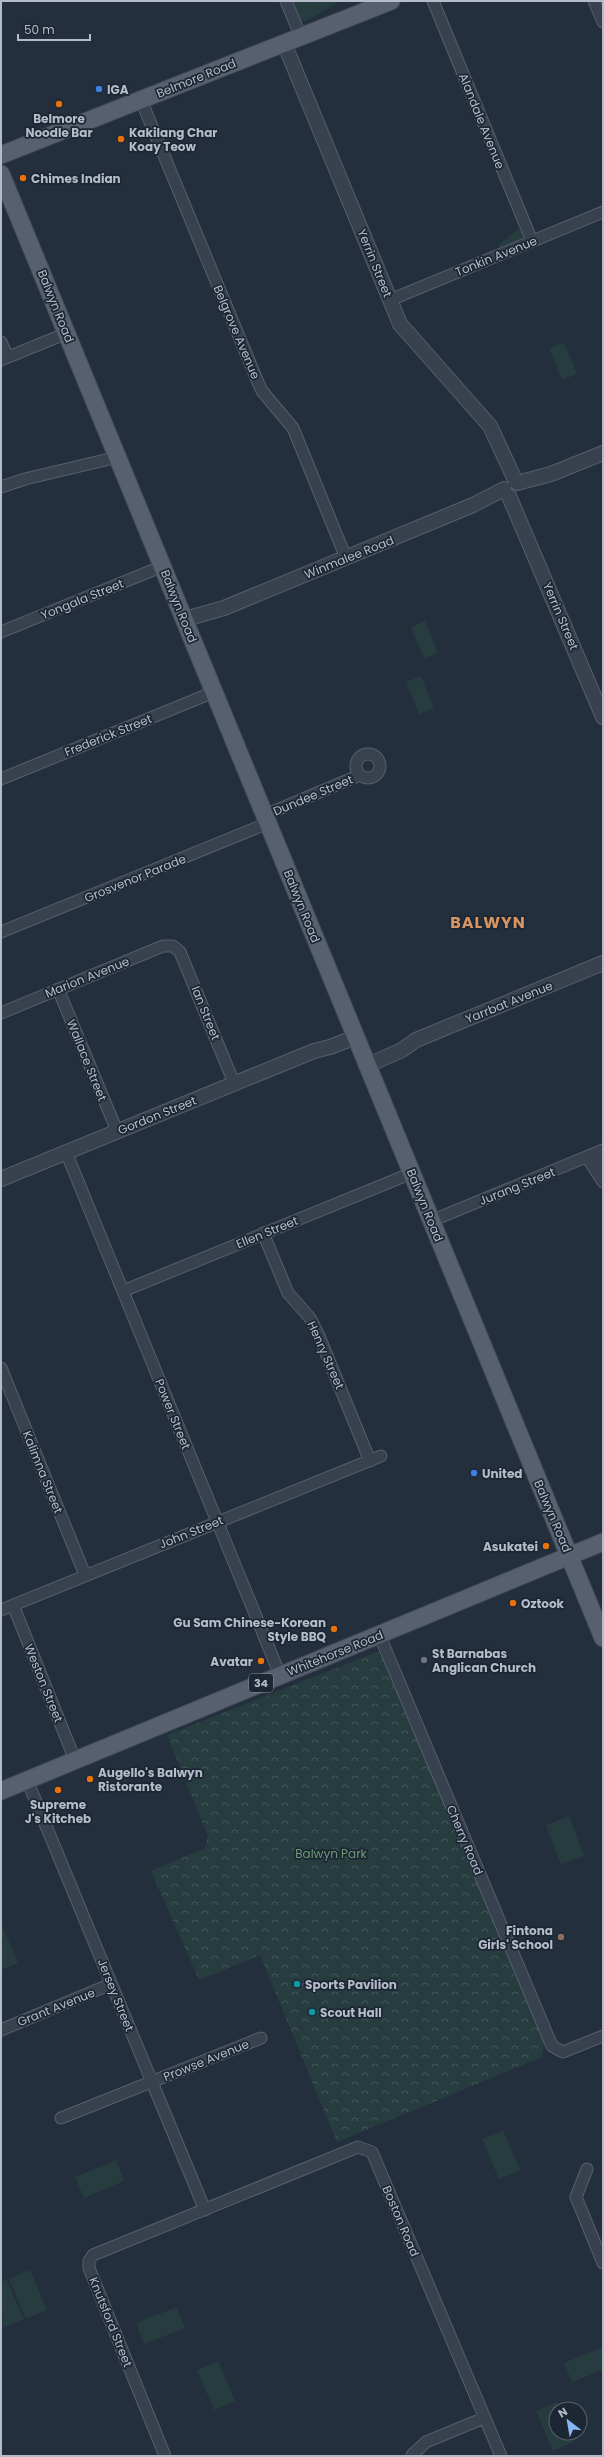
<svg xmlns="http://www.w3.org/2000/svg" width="604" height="2457" font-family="Poppins,sans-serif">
  <defs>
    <pattern id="forest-crowns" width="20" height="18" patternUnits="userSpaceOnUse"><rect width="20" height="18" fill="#263c3f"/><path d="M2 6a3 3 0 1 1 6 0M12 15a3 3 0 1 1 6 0" fill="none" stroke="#435659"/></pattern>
  </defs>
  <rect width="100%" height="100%" fill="#242f3e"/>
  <path fill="#263c3f" d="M292,1H339L316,16L301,22Z
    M519,228L523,232L522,239L499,248V244Z
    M564,343L577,374L562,380L549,348Z
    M425,621L438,653L424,659L411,627Z
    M421,676L434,708L419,714L406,682Z
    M569,1816L584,1856L561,1865L546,1825Z
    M1,1923L18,1963L1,1970Z
    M503,2130L520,2170L499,2179L482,2139Z
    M116,2160L124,2181L84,2198L75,2177Z
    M30,2270L47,2310L26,2319L9,2279Z
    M6,2279L24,2319L3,2328L1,2282Z
    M177,2307L185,2328L144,2344L136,2323Z
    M603,2347V2370L572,2382L564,2363Z
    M218,2361L235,2401L214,2410L197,2370Z
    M557,2402L560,2409H556V2433H570L574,2442L553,2451L536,2411Z"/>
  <path fill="url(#forest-crowns)" d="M382,1650L544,2043L542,2057L337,2142L260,1955L199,1980L151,1871L205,1848L208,1836L167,1735Z"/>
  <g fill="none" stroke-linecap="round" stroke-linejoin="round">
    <defs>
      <path id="minor" d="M286,1L301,37
        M433,1L532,241
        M594,1L603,22
        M141,100L257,380L262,391L293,428L346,558
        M390,300L603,212
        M1,342L8,357
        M1,360L67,333
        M1,487L25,479L118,457
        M1,632L163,566
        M356 766a12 12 0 1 1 24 0a12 12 0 1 1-24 0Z
        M1,779L214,692
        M265,815L360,775
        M1,932L268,823
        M58,989L117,1131
        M1,1013L163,946H173L180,952L234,1083
        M66,1152L280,1675
        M599,1152L603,1169
        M587,1157L603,1182
        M431,1221L603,1150
        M263,1233L288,1293L310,1318L319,1336L370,1461
        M123,1291L412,1173
        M1,1368L85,1575
        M13,1605L75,1760
        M1,1610L381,1456
        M379,1634L552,2046L563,2052L603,2036
        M27,1780L205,2210
        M1,2030L111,1984
        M61,2118L261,2038
        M587,2169L576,2197L603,2263
        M412,2455L426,2442L484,2418
        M165,2456L89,2268V2261L93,2255L358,2147L372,2152L501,2456"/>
      <path id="tertiary" d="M284,43L400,324L490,426L516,482
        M517,483L551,474L603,453
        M509,496L603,717
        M185,619L224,608L473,505L504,489
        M368,1065L402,1050L416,1040L603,963
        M1,1179L314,1051L330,1047L356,1037"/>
      <path id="primary" d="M1,155L391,1
        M1,174L603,1638
        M1,1791L603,1542"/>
    </defs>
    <use href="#minor" stroke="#565f6c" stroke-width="13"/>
    <use href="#tertiary" stroke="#565f6c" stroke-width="16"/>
    <use href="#primary" stroke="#414a57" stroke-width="19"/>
    <use href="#minor" stroke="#38414e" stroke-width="11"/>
    <use href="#tertiary" stroke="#38414e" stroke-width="14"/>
    <use href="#primary" stroke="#56606e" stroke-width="17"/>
    <path stroke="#5a6575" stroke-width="1" d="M1,1788L603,1539"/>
  </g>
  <g fill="#3f7fe0" stroke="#1d2633" stroke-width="1.5">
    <circle cx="99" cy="89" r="4"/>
    <circle cx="474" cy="1473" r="4"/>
  </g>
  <g fill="#e8710a" stroke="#1d2633" stroke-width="1.5">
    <circle cx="59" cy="104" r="4"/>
    <circle cx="121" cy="139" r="4"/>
    <circle cx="23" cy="178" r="4"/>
    <circle cx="546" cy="1546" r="4"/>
    <circle cx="513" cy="1603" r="4"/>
    <circle cx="334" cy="1629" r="4"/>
    <circle cx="261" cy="1661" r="4"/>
    <circle cx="90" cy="1779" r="4"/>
    <circle cx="58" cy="1790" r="4"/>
  </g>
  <circle fill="#6b7280" stroke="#1d2633" stroke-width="1.5" cx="424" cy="1660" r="4"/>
  <circle fill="#8d6e63" stroke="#1d2633" stroke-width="1.5" cx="561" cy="1937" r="4"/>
  <g fill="#0f9aa8" stroke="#1d2633" stroke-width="1.5">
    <circle cx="297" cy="1984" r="4"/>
    <circle cx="312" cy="2012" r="4"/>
  </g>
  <g text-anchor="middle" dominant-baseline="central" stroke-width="3.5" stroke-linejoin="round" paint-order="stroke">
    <rect fill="#1d2633" stroke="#878f9c" stroke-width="1" x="249" y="1674" width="24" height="18" rx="3"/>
    <g font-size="11" font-weight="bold" fill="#b4bcc9">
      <text x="261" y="1683">34</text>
    </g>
    <g font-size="12" fill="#b4bcc9" stroke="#1d2633">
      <text transform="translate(196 78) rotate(-22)">Belmore Road</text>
      <text transform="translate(482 121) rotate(68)">Alandale Avenue</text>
      <text transform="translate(496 256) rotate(-22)">Tonkin Avenue</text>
      <text transform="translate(375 263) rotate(68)">Yerrin Street</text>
      <text transform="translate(56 306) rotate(68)">Balwyn Road</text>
      <text transform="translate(237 332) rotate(67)">Belgrove Avenue</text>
      <text transform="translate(349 557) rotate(-22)">Winmalee Road</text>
      <text transform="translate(82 599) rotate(-22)">Yongala Street</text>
      <text transform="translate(179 606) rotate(68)">Balwyn Road</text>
      <text transform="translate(561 616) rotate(67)">Yerrin Street</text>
      <text transform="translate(108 735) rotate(-22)">Frederick Street</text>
      <text transform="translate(313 795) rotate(-23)">Dundee Street</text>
      <text transform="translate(135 878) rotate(-22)">Grosvenor Parade</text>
      <text transform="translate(302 906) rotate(68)">Balwyn Road</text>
      <text transform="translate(87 977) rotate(-22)">Marion Avenue</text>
      <text transform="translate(509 1002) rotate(-22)">Yarrbat Avenue</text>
      <text transform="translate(206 1013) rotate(68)">Ian Street</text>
      <text transform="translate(87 1060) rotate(68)">Wallace Street</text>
      <text transform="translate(157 1115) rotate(-22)">Gordon Street</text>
      <text transform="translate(517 1186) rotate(-22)">Jurang Street</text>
      <text transform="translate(425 1205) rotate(68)">Balwyn Road</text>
      <text transform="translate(267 1232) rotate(-22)">Ellen Street</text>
      <text transform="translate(326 1355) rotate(66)">Henry Street</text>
      <text transform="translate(173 1414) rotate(68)">Power Street</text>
      <text transform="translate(43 1472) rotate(68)">Kalimna Street</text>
      <text transform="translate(553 1516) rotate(67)">Balwyn Road</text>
      <text transform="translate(191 1532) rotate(-22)">John Street</text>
      <text transform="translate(335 1653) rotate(-22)">Whitehorse Road</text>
      <text transform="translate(44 1683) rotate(68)">Weston Street</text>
      <text transform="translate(465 1840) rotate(67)">Cherry Road</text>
      <text transform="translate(116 1995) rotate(68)">Jersey Street</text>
      <text transform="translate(56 2007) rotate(-22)">Grant Avenue</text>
      <text transform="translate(206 2060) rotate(-22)">Prowse Avenue</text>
      <text transform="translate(401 2221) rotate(67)">Boston Road</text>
      <text transform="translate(111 2322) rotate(68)">Knutsford Street</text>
    </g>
    <g font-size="12" font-weight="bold" fill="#b4bcc9" stroke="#1d2633" text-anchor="start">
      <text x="107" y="89">IGA</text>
      <text x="59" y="118" text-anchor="middle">Belmore<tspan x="59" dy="14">Noodle Bar</tspan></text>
      <text x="129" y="132">Kakilang Char<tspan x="129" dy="14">Koay Teow</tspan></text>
      <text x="31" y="178">Chimes Indian</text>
      <text x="482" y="1473">United</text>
      <text x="538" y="1546" text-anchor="end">Asukatei</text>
      <text x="521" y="1603">Oztook</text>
      <text x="326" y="1622" text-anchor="end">Gu Sam Chinese-Korean<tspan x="326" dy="14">Style BBQ</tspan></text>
      <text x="432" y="1653">St Barnabas<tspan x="432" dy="14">Anglican Church</tspan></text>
      <text x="253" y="1661" text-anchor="end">Avatar</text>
      <text x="98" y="1772">Augello's Balwyn<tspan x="98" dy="14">Ristorante</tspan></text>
      <text x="58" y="1804" text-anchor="middle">Supreme<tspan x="58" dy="14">J's Kitcheb</tspan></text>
      <text x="553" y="1930" text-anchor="end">Fintona<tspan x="553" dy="14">Girls' School</tspan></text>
      <text x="305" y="1984">Sports Pavilion</text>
      <text x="320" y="2012">Scout Hall</text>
    </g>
    <g font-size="12" fill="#6b9a76" stroke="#1d2633">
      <text x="331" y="1853">Balwyn Park</text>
    </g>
    <g font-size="16" font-weight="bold" letter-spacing="1" fill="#d59563" stroke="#1d2633">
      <text x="488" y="922">BALWYN</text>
    </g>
  </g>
  <rect width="604" height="2457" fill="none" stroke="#b4bcc9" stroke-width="4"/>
  <g transform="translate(568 2421) rotate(329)"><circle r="19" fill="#1d2633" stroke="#59626f"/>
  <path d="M0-3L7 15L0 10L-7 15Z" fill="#8ab4f8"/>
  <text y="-6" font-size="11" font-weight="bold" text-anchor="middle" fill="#b4bcc9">N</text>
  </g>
  <path d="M18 34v6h72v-6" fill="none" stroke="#b4bcc9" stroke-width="2"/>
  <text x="24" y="34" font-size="12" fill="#b4bcc9" stroke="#1d2633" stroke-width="3" paint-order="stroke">50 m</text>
</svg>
